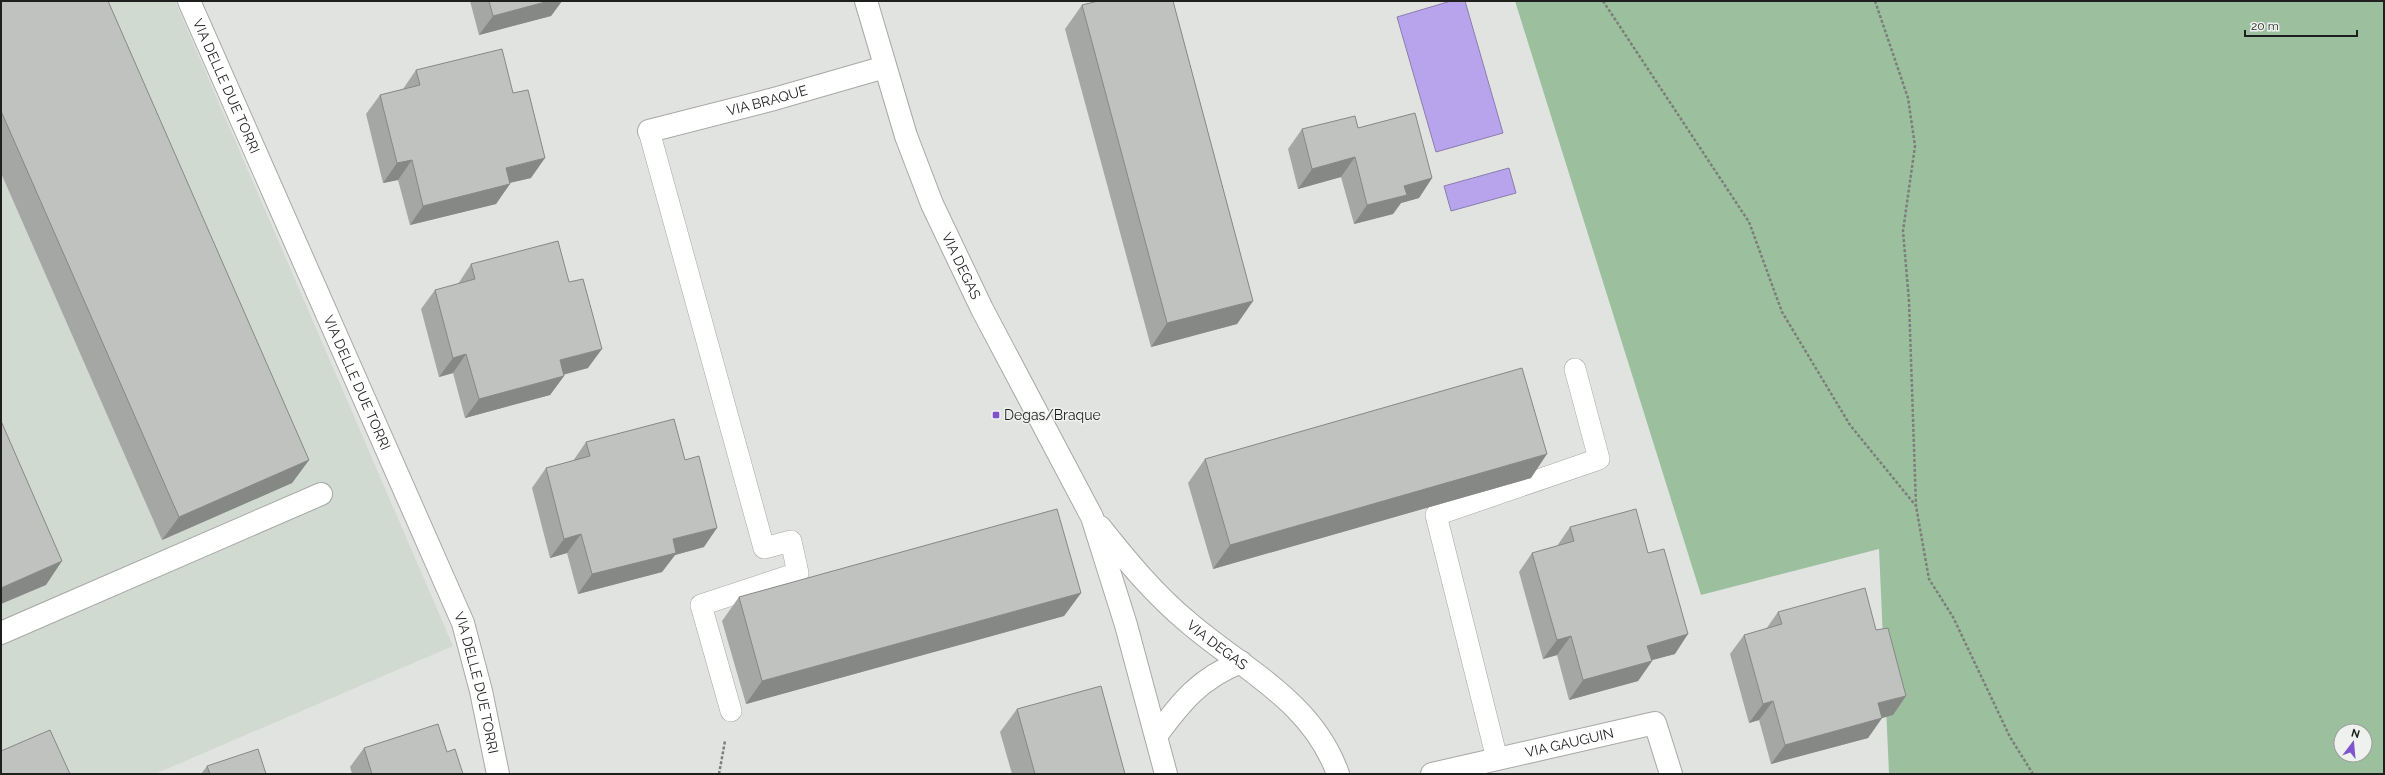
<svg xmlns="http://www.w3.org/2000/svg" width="2385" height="775" font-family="Raleway,sans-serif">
  <rect width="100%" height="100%" fill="#e1e3e1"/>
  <path fill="#d1dad1" d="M1,1H175L453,646L155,774H1Z"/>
  <path fill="#9cc09e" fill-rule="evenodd" d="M1515,1H2384V774H1889L1879,549L1701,595ZM2341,731H2365V755H2341Z"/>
  <path fill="#b8a4ec" stroke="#8a7cae" d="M1451,1H1465L1503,133L1436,152L1397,17Z
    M1509,168L1516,193L1451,211L1444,186Z"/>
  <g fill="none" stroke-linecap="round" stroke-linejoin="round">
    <defs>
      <path id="service" d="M649,131L764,548L791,541L798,573L701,605L731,711
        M1497,759L1436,515L1599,459L1575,369"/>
      <g id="minor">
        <path id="s1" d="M189,1L463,623L481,691L498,774"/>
        <path id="s2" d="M866,1L906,136L932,204L982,309L1092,517L1126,625L1166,774"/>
        <path id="s3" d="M649,131L774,99L885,67"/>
        <path id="s4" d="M1100,527C1127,561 1155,595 1189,623C1244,670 1312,701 1338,774"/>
        <path d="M1,633L321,494"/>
        <path d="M1156,736C1181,702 1200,678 1241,662"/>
        <path id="s5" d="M1432,774L1655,723L1671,774"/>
      </g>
    </defs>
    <use href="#service" stroke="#a6a9a6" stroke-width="22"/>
    <use href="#minor" stroke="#a6a9a6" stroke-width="24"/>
    <path stroke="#7c7e7c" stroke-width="2.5" stroke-dasharray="3 2" stroke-linecap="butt" d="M1603,1L1749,222L1782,312L1850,425L1916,506
      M1875,1L1908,98L1915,146L1903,231L1909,301L1916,506L1929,579L1953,617L2010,737L2033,774
      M719,774L725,741"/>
    <use href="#service" stroke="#fff" stroke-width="21"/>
    <use href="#minor" stroke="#fff" stroke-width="22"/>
  </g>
  <path fill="#a4a7a4" d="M1,1L309,460L292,483L162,540L1,173Z
    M470,1H562L551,16L479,35Z
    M1082,5L1253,301L1237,324L1151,347L1065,29Z
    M416,70L531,178L509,183L496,204L410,225L398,180L383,183L366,114L380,95L403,89Z
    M1358,128L1432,178L1419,198L1401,203L1393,214L1354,224L1341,177L1298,189L1288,149L1302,129Z
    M471,264L588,368L563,375L564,376L550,395L465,418L453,373L439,377L421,309L435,290L458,284Z
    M586,442L704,547L675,555L662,572L578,594L567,553L550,558L532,488L546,468L573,461Z
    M1205,459L1531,478L1213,569L1188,483Z
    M1570,527L1648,553L1675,654L1651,660L1652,661L1638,681L1569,700L1557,655L1543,659L1519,572L1532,553L1557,546Z
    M1081,593L1064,616L746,704L722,621L739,597Z
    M1778,612L1876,630L1906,696L1893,715L1882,718L1868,738L1771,764L1759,720L1749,723L1730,654L1744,635L1766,629Z
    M1017,709L1125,774H1012L1000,732Z
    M364,748L463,774H352L350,767Z
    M207,766L266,774H201Z"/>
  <path fill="#868886" d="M549,1H562L551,16L479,35L493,16Z
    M1355,157L1341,177L1298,189L1312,169Z
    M545,158L531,178L492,187L506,168Z
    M412,160L398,180L383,183L397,163Z
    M1432,178L1419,198L1401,203L1393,214L1354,224L1367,205L1404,186Z
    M510,184L496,204L410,225L423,206Z
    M1253,301L1237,324L1151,347L1167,323Z
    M602,349L588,368L546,379L560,360Z
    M466,354L453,373L439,377L453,358Z
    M564,376L550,395L465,418L479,399Z
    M1547,454L1531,478L1213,569L1230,545Z
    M309,460L292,483L162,540L179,517Z
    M717,528L704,547L675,555L662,572L578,594L592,574L673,539Z
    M581,534L567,553L550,558L564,539Z
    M62,561L46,585L1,604V588Z
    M1081,593L1064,616L746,704L762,681Z
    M1688,634L1675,654L1634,665L1647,646Z
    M1571,636L1557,655L1543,659L1557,640Z
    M1652,661L1638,681L1569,700L1583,680Z
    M1906,696L1893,715L1864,723L1878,703Z
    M1773,701L1759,720L1749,723L1763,704Z
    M1882,718L1868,738L1771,764L1785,745Z"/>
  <path fill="#bfc2bf" stroke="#868886" d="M1,1H108L309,460L179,517L1,111Z
    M489,1H549L493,16Z
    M1098,1H1173L1253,301L1167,323L1082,5Z
    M502,49L513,93L528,90L545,158L506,168L510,184L423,206L412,160L397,163L380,95L420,85L416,70Z
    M1415,113L1432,178L1404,186L1407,195L1367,205L1355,157L1312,169L1302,129L1355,116L1358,128Z
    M558,241L569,282L583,279L602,349L560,360L564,376L479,399L466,354L453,358L435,290L475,279L471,264Z
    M1522,368L1547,454L1230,545L1205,459Z
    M674,419L685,460L699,456L717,528L673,539L676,553L592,574L581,534L564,539L546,468L590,456L586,442Z
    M1,421L62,561L1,588Z
    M1057,509L1081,593L762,681L739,597Z
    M1636,509L1648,553L1664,549L1688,634L1647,646L1652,661L1583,680L1571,636L1557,640L1532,553L1574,541L1570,527Z
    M1865,588L1876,630L1888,628L1906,696L1878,703L1882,718L1785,745L1773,701L1763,704L1744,635L1782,624L1778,612Z
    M1101,686L1125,774H1035L1017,709Z
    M438,724L447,752L455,749L463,774H372L364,748Z
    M50,730L70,774H1V751Z
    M258,749L266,774H210L207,766Z"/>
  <rect fill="#8054cd" stroke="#eef1ee" stroke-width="1.5" x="992" y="411" width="8" height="8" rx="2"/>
  <g text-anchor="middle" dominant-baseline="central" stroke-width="3" stroke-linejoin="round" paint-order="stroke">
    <g font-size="14" fill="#1e1f1e" stroke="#eef1ee">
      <text stroke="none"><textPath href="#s1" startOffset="93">VIA DELLE DUE TORRI</textPath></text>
      <text stroke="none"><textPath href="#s3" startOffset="122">VIA BRAQUE</textPath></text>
      <text stroke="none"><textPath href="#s2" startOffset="282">VIA DEGAS</textPath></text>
      <text stroke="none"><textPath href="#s1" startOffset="417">VIA DELLE DUE TORRI</textPath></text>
      <text stroke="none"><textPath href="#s4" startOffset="167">VIA DEGAS</textPath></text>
      <text stroke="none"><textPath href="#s1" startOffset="741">VIA DELLE DUE TORRI</textPath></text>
      <text stroke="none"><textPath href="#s5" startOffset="141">VIA GAUGUIN</textPath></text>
    </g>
    <g font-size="14" fill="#1e1f1e" stroke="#eef1ee" text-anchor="start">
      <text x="1004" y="415">Degas/Braque</text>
    </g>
  </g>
  <rect width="2385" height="775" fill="none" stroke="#1e1f1e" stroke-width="4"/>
  <g transform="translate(2353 743) rotate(16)"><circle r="19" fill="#eef1ee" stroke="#9b9d9b"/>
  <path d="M0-3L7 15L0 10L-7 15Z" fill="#8054cd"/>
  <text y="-6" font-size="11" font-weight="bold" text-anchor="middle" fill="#1e1f1e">N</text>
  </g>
  <path d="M2245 30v6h112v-6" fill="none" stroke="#1e1f1e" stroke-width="2"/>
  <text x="2251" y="30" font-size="12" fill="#1e1f1e" stroke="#eef1ee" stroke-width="3" paint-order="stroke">20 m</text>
</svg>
